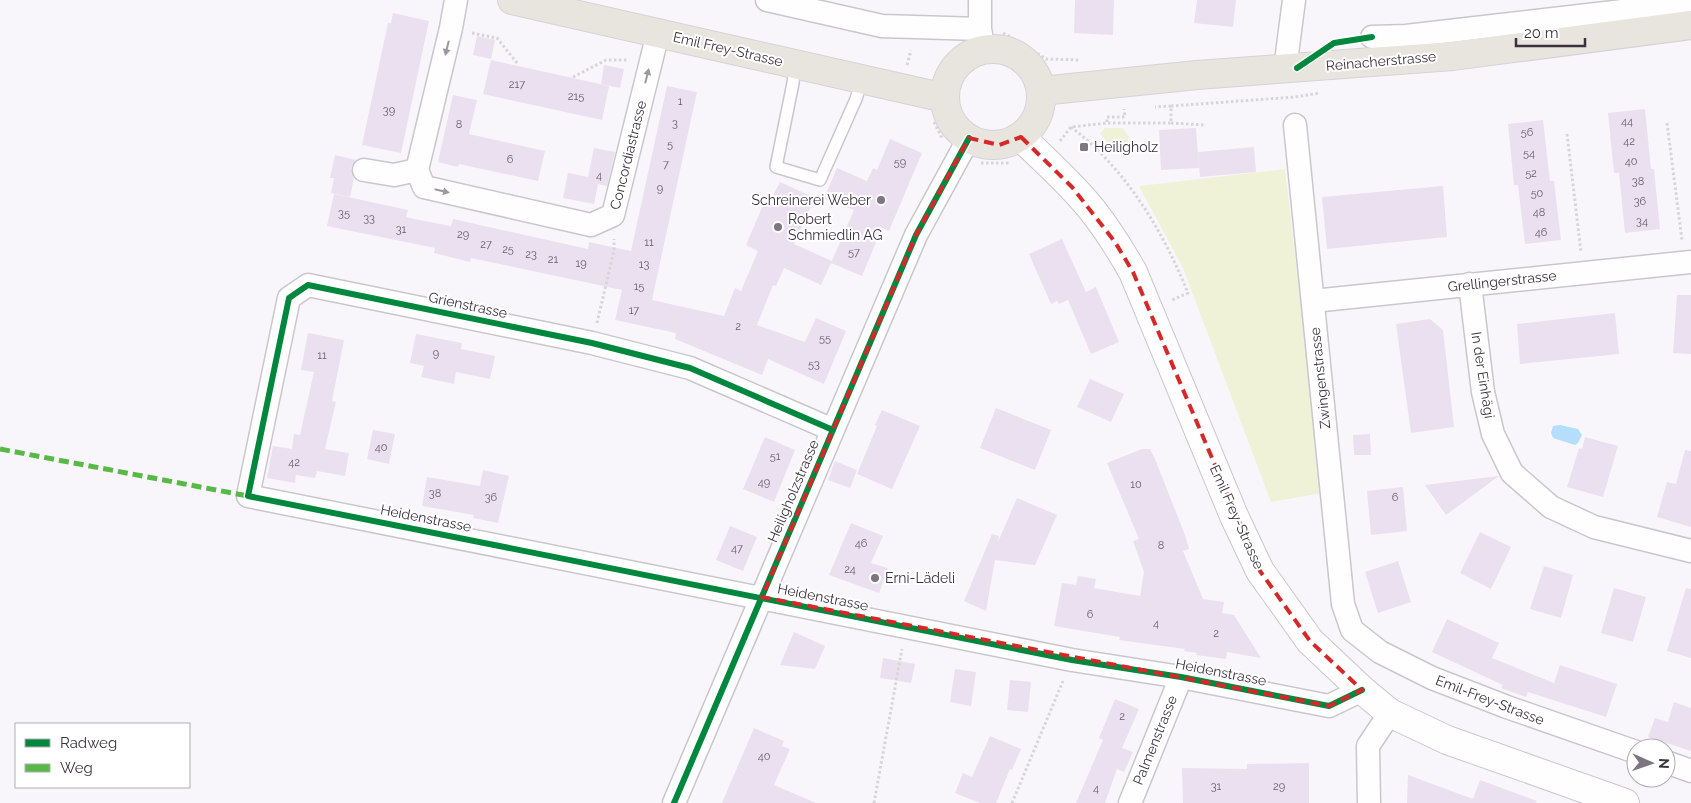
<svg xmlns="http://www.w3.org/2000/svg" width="1691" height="803" font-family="Raleway,sans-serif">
  <rect width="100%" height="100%" fill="#f9f6fb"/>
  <path fill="#eff2d7" d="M1105,128H1123L1129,137L1126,148L1123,153L1118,154L1100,134Z
    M1285,169L1323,493L1271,502L1183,268L1139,186Z"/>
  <path fill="#b4defb" d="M1560,425L1578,429L1582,435L1578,443L1575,445L1553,438L1551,433L1553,426Z"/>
  <path fill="#ebe0ef" d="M1075,0H1114L1113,35L1074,33Z
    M1197,0H1236L1233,27L1194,23Z
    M393,13L429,21L401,153L362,145L388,23H391Z
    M477,36L495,40L491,59L473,55Z
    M491,60L609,86L602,120L483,94Z
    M604,65L624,69L620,88L601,84Z
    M667,86L697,92L652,300L724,316L735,288L741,291L758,251L746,245L764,203L768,205L780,182L815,198L794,244L832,261L821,285L784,268L776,286L773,285L757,325L805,342L816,318L846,331L824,384L768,359L762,375L675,339L676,333L615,320L622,290L471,258L470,262L434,253L435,248L327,226L334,194L408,210L406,217L424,221L451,226L453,219L588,249L589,242L631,251Z
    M453,95L477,100L469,134L545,151L538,181L459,164L458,167L438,162Z
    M1645,109L1651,169H1654L1660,229L1625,233L1619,173H1614L1608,113Z
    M1543,120L1550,181H1554L1561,240L1525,244L1518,185H1514L1508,124Z
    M1196,128L1199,168L1161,170L1159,130Z
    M890,139L922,153L889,231L882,228L862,276L831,263L854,210L824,198L837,168L867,181L873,168L877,170Z
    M1254,147L1256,172L1200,177L1198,152Z
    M594,148L615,152L607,186L598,184L594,204L563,198L568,173L588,177Z
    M335,155L356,160L351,168L354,178L350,197L331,193L334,178H330Z
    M1443,186L1447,237L1327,249L1322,197Z
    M1062,239L1086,292L1096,287L1119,342L1091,354L1068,300L1059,304L1057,301L1051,304L1029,254Z
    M1677,295H1691V354L1673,353Z
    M1615,313L1619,354L1520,364L1517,324Z
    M1430,319L1443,330L1454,427L1411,433L1396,324Z
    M308,333L344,340L332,401L336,402L325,449L349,453L345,476L317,471L315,478L296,475L295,483L267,478L273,446L292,449L294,434L300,435L314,372L301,370Z
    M416,334L462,343L461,349L495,356L490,379L456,372L454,384L421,377L424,366L410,363Z
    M1090,379L1124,394L1111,422L1077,407Z
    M996,408L1051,430L1035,470L980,448Z
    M882,410L920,426L892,489L857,474L877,426L875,425Z
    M373,430L395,434L389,464L367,459Z
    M1370,434L1371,455H1354L1353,435Z
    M765,437L795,450L774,502L743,489Z
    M1585,437L1618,446L1603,497L1567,487L1579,448L1582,449Z
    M1142,449H1150L1155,459L1185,535L1189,549L1183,551L1203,599L1224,602L1222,613L1234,615L1261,658L1227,652L1226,659L1196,655L1197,653L1184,651L1185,649L1119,640L1120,637L1054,626L1062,583L1076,585L1078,576L1096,579L1094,588L1140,596L1144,572L1133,541L1139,539L1107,463Z
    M1685,450L1691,451V527L1657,517L1667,482L1676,484Z
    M835,461L857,470L850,488L828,480Z
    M483,470L509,476L498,523L473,518L474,515L422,506L427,477L480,486Z
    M1499,476L1446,515L1425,485Z
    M1403,487L1407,531L1371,535L1367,491Z
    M1017,498L1057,515L1035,565L995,560L986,611L964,601L992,534L999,536L998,542Z
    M851,523L883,536L871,563L888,568L879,593L829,575Z
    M730,526L757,537L743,571L716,560Z
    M1480,532L1511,547L1491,589L1460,573Z
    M1398,561L1411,602L1378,613L1365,572Z
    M1544,566L1573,575L1561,618L1530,609Z
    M1614,588L1646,597L1633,642L1601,633Z
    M1686,588L1691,589V658L1667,651Z
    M1447,619L1499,643L1492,658L1554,683L1560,665L1617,684L1606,717L1528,692L1526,697L1501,688L1503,685L1432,652Z
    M794,632L825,646L815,669L780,665Z
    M883,658L915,664L911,683L880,678Z
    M955,669L976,672L971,706L950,702Z
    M1010,680L1031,682L1028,712L1007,710Z
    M1115,699L1139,709L1122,748L1133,752L1124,772L1117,769L1105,803H1076L1103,740L1099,738Z
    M1674,702L1691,708V751L1648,737L1655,718L1668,722Z
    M754,728L784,741L782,746L790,749L774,785L816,803H722Z
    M990,736L1021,749L1012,770L1010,769L996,803H980L955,793L963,773L972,777Z
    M1309,763V803H1183L1182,768L1247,769V764Z
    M1408,775L1473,799L1480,780L1537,801L1536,803H1407Z"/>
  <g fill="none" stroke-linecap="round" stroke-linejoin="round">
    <defs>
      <path id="service" d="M795,64L793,83L776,167L820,180L856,99L862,80"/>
      <path id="minor" d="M456,0L451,28L417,170L424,187L591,225L613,215L658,33
        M767,0L882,26L980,29
        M980,0V29L984,50
        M1372,37L1406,36L1691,3
        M1285,69L1294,0
        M1295,125L1343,604L1352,630L1380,652L1432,678L1507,707L1636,752
        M364,170L394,175L417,170
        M1470,284L1483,392L1493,434L1512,473L1551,507L1594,527L1691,551
        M1313,301L1691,262
        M833,430L690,368L592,343L308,285L289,298L248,496L1072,660L1181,677L1329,706L1362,690
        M1666,762L1691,771
        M674,803L916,235L969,138
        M1130,803L1181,677
        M1369,803L1368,746L1390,713"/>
      <path id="tertiary" d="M1021,137C1045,161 1072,184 1093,211C1108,230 1121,251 1133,272L1234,516L1260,571L1310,641L1362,690L1390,713L1447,740L1625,803"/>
      <path id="primary" d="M512,0L945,98
        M945 97a48 48 0 1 1 96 0a48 48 0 1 1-96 0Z
        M1041,91L1197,75L1453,56L1691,25"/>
    </defs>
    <use href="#service" stroke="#cbc6ce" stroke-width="14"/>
    <use href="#minor" stroke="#cbc6ce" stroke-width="25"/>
    <use href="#tertiary" stroke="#cbc6ce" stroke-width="30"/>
    <use href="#primary" stroke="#d5d3d7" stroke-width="30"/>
    <path stroke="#d8d5d9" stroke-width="3" stroke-dasharray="2.5 2.5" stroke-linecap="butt" d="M472,33L497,38L517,63
      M1003,33L1023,44L1046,59L1079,60
      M907,65L911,50
      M573,77L606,60H628
      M1171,106L1295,97L1320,93
      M934,122L942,138
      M1107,122V117H1125L1124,109
      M1171,123L1205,125
      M1667,123L1682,240
      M1071,127C1126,169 1163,231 1188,293L1172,300
      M1567,134L1581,252
      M1060,141L1071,127L1107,123H1171V106L1155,107
      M981,163H1009
      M597,323L614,250V239
      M874,803L902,649
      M1012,803L1063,681"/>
    <use href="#service" stroke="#fefefe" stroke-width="11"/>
    <use href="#minor" stroke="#fefefe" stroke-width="22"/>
    <use href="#tertiary" stroke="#fefefe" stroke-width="28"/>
    <use href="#primary" stroke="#e8e4de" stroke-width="28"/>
    <path stroke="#58b947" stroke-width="5" stroke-dasharray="10 5" stroke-linecap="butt" d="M0,449L248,496"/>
    <defs>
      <path id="cycleway" d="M1297,68L1334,43L1372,37
        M833,430L690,368L592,343L308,285L289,298L248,496L1072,660L1181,677L1329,706L1362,690
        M674,803L916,235L969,138"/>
    </defs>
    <use href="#cycleway" stroke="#fff" stroke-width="9"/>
    <use href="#cycleway" stroke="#00873e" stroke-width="6"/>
  </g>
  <defs><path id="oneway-solid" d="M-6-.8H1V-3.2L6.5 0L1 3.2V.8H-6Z" transform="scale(1.25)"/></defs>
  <g fill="#9c989e">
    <use href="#oneway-solid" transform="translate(447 48) rotate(104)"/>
    <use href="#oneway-solid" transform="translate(647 76) rotate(-76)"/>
    <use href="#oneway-solid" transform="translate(442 191) rotate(13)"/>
  </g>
  <path fill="none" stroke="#d62828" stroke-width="4" stroke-dasharray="10 6" stroke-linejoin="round" d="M1021,137L1072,187L1115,242L1133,272L1260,571L1310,641L1362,690L1329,706L762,597L916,235L965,145L969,138L999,145Z"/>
  <g fill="#7d7680" stroke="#fff" stroke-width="2">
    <rect x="1079" y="142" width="10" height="10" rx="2.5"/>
    <circle cx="881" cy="200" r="5"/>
    <circle cx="778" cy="227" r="5"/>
    <circle cx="875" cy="578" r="5"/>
  </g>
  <g text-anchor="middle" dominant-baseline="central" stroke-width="4" stroke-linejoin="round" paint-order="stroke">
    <g font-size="11" fill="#665d6a">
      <text x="517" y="84">217</text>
      <text x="576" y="96">215</text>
      <text x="680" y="101">1</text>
      <text x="389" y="110">39</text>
      <text x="1627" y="121">44</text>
      <text x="675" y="123">3</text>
      <text x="459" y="124">8</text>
      <text x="1527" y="132">56</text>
      <text x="1629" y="141">42</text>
      <text x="670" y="144">5</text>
      <text x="1529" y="153">54</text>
      <text x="510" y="159">6</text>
      <text x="1631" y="161">40</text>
      <text x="900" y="162">59</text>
      <text x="666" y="164">7</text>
      <text x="1531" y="173">52</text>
      <text x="599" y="175">4</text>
      <text x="1638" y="181">38</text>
      <text x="660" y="188">9</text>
      <text x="1537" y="193">50</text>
      <text x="1640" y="201">36</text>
      <text x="1539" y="212">48</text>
      <text x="344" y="213">35</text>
      <text x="369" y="218">33</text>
      <text x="1642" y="221">34</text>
      <text x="401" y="229">31</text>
      <text x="1541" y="232">46</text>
      <text x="463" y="234">29</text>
      <text x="649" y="242">11</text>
      <text x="486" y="244">27</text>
      <text x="508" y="249">25</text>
      <text x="854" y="252">57</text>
      <text x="531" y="254">23</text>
      <text x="553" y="259">21</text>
      <text x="581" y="263">19</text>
      <text x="644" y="264">13</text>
      <text x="639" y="286">15</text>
      <text x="634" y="310">17</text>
      <text x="738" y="326">2</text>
      <text x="825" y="338">55</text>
      <text x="436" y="353">9</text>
      <text x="322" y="355">11</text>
      <text x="814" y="364">53</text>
      <text x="381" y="447">40</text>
      <text x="775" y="456">51</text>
      <text x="294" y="462">42</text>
      <text x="764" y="482">49</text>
      <text x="1136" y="484">10</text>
      <text x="435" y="493">38</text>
      <text x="491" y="497">36</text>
      <text x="1395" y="497">6</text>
      <text x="861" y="543">46</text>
      <text x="1161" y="545">8</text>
      <text x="737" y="548">47</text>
      <text x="850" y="569">24</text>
      <text x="1090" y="614">6</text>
      <text x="1156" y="623">4</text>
      <text x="1216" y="633">2</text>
      <text x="1122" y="716">2</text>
      <text x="764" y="756">40</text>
      <text x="1216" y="786">31</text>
      <text x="1279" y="786">29</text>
      <text x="1096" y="788">4</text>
    </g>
    <g font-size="14" fill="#3a313e" stroke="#fff">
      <text transform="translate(728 49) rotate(13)">Emil Frey-Strasse</text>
      <text transform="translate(1381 61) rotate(-5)">Reinacherstrasse</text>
      <text transform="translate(628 155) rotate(-76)">Concordiastrasse</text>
      <text transform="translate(1502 281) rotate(-6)">Grellingerstrasse</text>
      <text transform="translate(468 305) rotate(12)">Grienstrasse</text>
      <text transform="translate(1483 375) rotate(81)">In der Einhägi</text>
      <text transform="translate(1320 378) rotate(-96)">Zwingenstrasse</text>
      <text transform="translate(793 491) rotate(-67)">Heiligholzstrasse</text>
      <text transform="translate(1237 517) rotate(66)">Emil Frey-Strasse</text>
      <text transform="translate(426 518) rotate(11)">Heidenstrasse</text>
      <text transform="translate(823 597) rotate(11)">Heidenstrasse</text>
      <text transform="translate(1221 672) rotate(11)">Heidenstrasse</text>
      <text transform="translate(1490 700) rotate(21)">Emil-Frey-Strasse</text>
      <text transform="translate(1155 740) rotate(-68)">Palmenstrasse</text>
    </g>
    <g font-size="14" fill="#3a313e" stroke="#fff" text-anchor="start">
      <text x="1094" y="147">Heiligholz</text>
      <text x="871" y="200" text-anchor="end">Schreinerei Weber</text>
      <text x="788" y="219">Robert<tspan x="788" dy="16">Schmiedlin AG</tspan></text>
      <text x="885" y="578">Erni-Lädeli</text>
    </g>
  </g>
  <rect x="15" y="723" width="175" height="65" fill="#ffffff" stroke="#b0adb2"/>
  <rect x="25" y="739" width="25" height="8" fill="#00873e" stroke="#b0adb2"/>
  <text x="60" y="748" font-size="15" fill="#3a313e">Radweg</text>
  <rect x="25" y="764" width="25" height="8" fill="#58b947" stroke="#b0adb2"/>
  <text x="60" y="773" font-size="15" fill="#3a313e">Weg</text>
  <g transform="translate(1651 763) rotate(92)"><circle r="24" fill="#ffffff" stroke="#b0adb2"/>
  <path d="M0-4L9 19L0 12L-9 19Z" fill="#7d7680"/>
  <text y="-8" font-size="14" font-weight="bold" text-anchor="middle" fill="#3a313e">N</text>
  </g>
  <path d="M1516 38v8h69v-8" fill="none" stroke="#3a313e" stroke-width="2.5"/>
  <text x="1524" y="38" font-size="15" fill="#3a313e" stroke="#ffffff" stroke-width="4" paint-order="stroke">20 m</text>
</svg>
